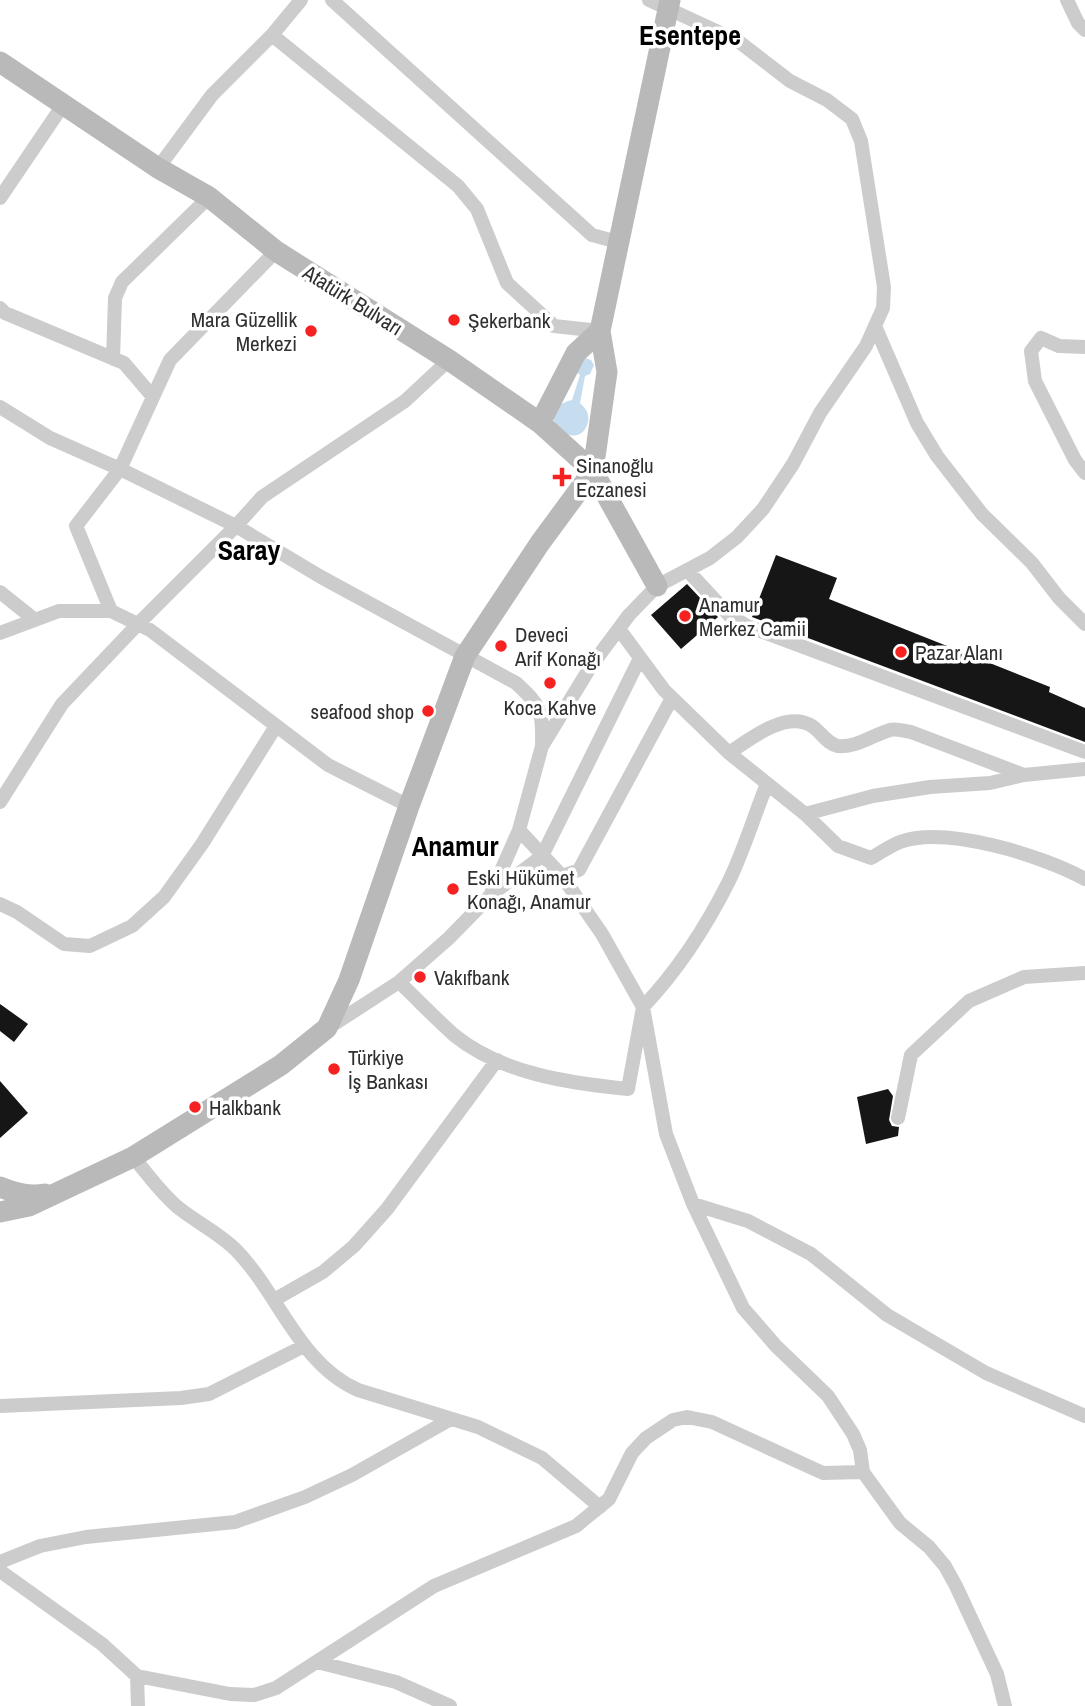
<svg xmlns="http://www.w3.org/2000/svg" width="1085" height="1706" font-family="'Archivo Narrow',sans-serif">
  <rect width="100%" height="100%" fill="#fff"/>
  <path fill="#c6dcef" d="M582,357L591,360L594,365L590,374L585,376L580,403C585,408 590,413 588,422C579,458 526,412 572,400L580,375L576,372Z"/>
  <path fill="#161616" d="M776,555L837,578L829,599L1050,687L1049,692L1085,708V742L752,617Z
    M687,584L718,617L681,649L651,615Z
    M0,1004L28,1024L14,1042L0,1031Z
    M0,1081L28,1113L0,1138Z
    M888,1089L893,1096L889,1120L892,1126L899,1127L898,1136L866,1144L857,1097Z"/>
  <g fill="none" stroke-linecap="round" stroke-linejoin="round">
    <path stroke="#ccc" stroke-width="14" d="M332,0L592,235L618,242
      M1067,0L1078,23L1085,30
      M272,35L458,186L477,209L507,283L554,326L600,331
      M158,168L212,95L272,35L301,0
      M0,198L63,105
      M0,308L5,313L124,363L153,397
      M875,326L917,423L937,456L982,514L1032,563L1059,598L1085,624
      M1085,347L1059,346L1041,338L1031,351L1035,381L1075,460L1085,473
      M113,359L115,298L122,282L209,197
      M0,407L50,438L120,469L236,526L321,577L516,683C541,706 543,710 542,744
      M688,571L729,615L747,626L1085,752
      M0,592L35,620
      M111,611L76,526L120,469L170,360L276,251
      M619,629L664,690L729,753L805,814L838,846L871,858C880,853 890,846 900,842C946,825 1043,856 1085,879
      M0,633L59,611H111L150,630L328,765L409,806
      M729,753C750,739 786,710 812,726C821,732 827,744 838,746C856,748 873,735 890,730C896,728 904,731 911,732L1024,775
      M767,784C754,816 744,850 729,881C706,927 678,970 643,1007L666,1134L693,1204L743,1308L776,1346L828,1396L853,1434L860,1450L863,1472L900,1523L929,1547L945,1566L956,1586L997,1674L1005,1706
      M0,802L62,704L138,624L236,526L262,497L405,401L449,360
      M805,814L873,796L930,787L990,783L1024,775L1085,769
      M562,876L579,870L672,698
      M491,895L542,856L640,658
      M0,904L17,912L64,944L90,946L132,926L164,897L202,844L276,726
      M399,982C417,999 435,1018 454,1035C502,1074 569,1083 628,1089L643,1007L602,934L562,876L519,830
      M328,1028L399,982L449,938L490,896L519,830L542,746L591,666L629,615L657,586L710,558L737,537L763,509L793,464L820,413L866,346L883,308L884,287L861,141L852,119L827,100L790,81L738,41L649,0
      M898,1118L911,1055L969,1001L1024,977L1085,973
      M133,1157C148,1174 162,1195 180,1209C198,1223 220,1234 236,1250C279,1294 299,1364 358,1390L478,1427L542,1458L600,1507
      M693,1204L748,1221L811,1254L887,1315L986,1373L1085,1416
      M274,1300L323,1272L354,1246L387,1209L497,1060
      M0,1406L181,1398L209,1394L304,1346
      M0,1562L40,1546L86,1537L235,1522L305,1497L352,1475L451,1419
      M0,1571L102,1644L137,1676L230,1694L254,1695L276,1688L434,1586L576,1526L609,1499L632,1453L646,1438L673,1420L687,1417L712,1422L823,1473L863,1472
      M317,1662L396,1682L450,1706
      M137,1676L138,1706"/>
    <path stroke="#b9b9b9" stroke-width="21" d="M0,62L158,168L209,197L276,251L449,360L540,423L593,471L657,586
      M540,423L576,353L600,331
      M0,1187C15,1193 29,1197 45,1194
      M0,1212L29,1206L133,1157L281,1065L327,1028L349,980L409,806L465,656L540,543L593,471L607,372L600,331L670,0"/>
  </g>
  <g fill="#f62221" stroke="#fff" stroke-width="2.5">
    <circle cx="454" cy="320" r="7"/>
    <circle cx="311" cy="331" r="7"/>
    <path d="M558.5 466.5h7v7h7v7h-7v7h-7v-7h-7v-7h7z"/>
    <circle cx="685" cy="616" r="7"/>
    <circle cx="501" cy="646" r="7"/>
    <circle cx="901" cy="652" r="7"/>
    <circle cx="550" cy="683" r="7"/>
    <circle cx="428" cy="711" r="7"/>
    <circle cx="453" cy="889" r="7"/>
    <circle cx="420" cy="977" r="7"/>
    <circle cx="334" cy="1069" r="7"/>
    <circle cx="195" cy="1107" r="7"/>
  </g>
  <g text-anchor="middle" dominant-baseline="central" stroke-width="7" stroke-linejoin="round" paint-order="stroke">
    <g font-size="21" fill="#2f2f2f" stroke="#fff">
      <text transform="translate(353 300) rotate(32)">Atatürk Bulvarı</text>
    </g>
    <g font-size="21" fill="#2f2f2f" stroke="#fff" text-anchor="start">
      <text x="297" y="319" text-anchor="end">Mara Güzellik<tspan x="297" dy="24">Merkezi</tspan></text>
      <text x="468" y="320">Şekerbank</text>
      <text x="576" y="465">Sinanoğlu<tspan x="576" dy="24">Eczanesi</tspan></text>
      <text x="699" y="604">Anamur<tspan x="699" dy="24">Merkez Camii</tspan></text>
      <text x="515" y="634">Deveci<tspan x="515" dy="24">Arif Konağı</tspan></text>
      <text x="915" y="652">Pazar Alanı</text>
      <text x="550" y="707" text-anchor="middle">Koca Kahve</text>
      <text x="414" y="711" text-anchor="end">seafood shop</text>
      <text x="467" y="877">Eski Hükümet<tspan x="467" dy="24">Konağı, Anamur</tspan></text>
      <text x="434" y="977">Vakıfbank</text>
      <text x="348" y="1057">Türkiye<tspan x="348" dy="24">İş Bankası</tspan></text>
      <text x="209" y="1107">Halkbank</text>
    </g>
    <g font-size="28" font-weight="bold" fill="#000" stroke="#fff">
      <text x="690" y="35">Esentepe</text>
      <text x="249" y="550">Saray</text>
      <text x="455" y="846">Anamur</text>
    </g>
  </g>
</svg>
